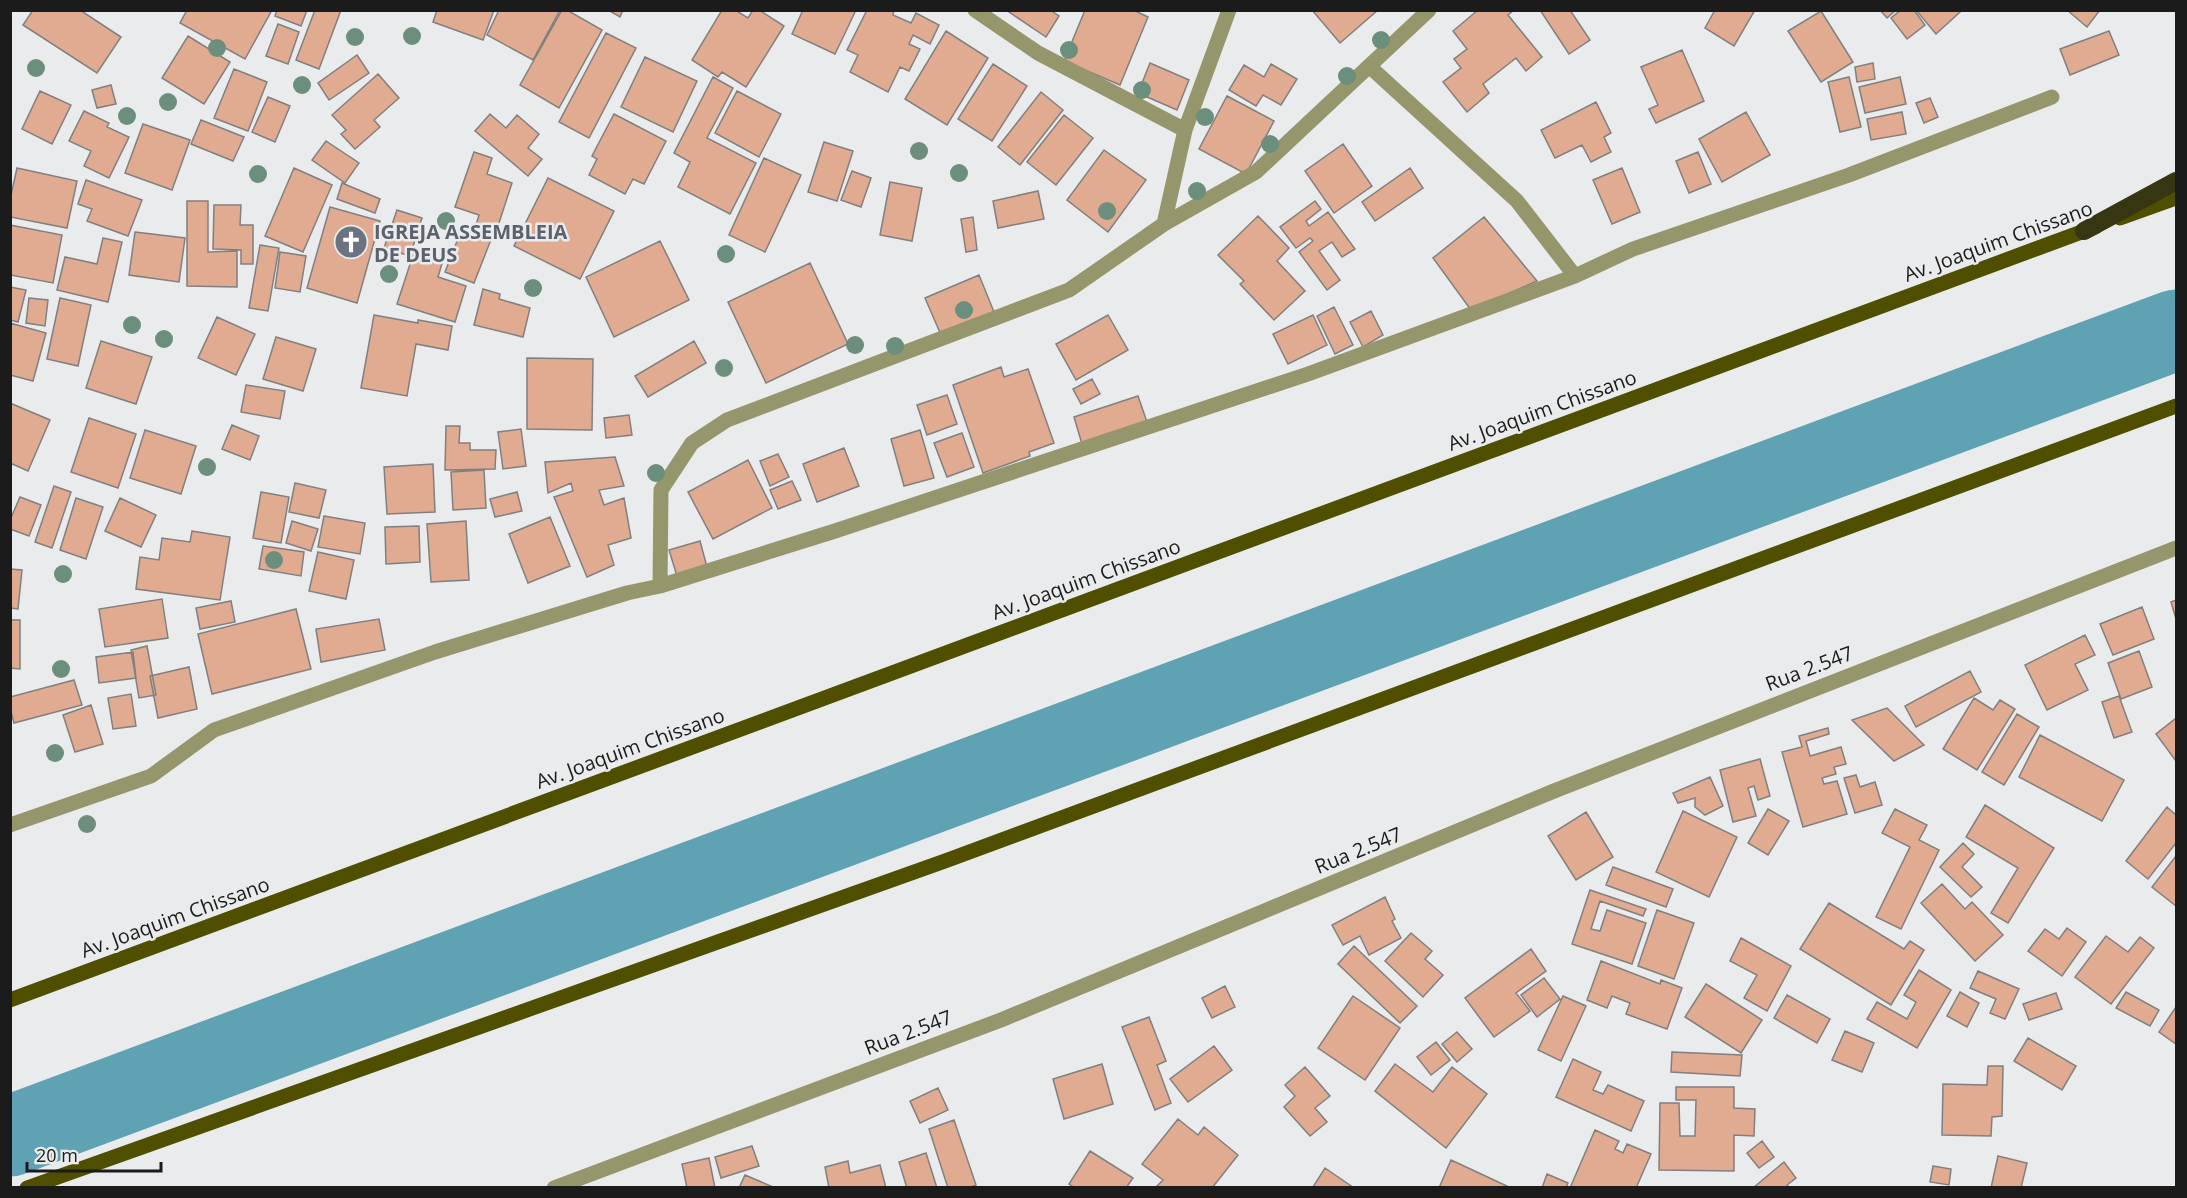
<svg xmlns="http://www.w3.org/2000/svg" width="2187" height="1198" font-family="'Open Sans',sans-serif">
  <rect width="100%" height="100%" fill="#eaebec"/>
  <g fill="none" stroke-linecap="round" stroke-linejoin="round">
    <path stroke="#5ea2b3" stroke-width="81" d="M10,1136L2176,330"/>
  </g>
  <path fill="#e1ab92" stroke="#817f7f" stroke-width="1.5" d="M33,10H80L121,37L97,73L23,25Z
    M187,10H272L245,59L180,23Z
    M277,10H307L301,26L275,16Z
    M315,10H341L319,69L296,60Z
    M437,10H494L483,40L433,22Z
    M499,10H560L533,60L487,35Z
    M562,10H567L602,30L559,108L520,85Z
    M608,10H623L620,17Z
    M722,10H735L748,18L753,10H759L784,26L746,87L722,72L718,77L692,60Z
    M803,10H856L835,54L792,34Z
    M867,10H894L893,15L911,23L916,13L939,25L930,44L913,35L909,44L920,49L909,71L900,67L888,92L850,72L858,55L847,50Z
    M1006,10H1050L1059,16L1046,37Z
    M1085,10H1133L1148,17L1120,85L1064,61Z
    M1312,10H1378L1340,43Z
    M1478,10H1514L1508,15L1542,57L1526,71L1516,58L1483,84L1489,93L1467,112L1443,82L1461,68L1454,59L1467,49L1453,31Z
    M1540,10H1570L1590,40L1569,54Z
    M1715,10H1755L1734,46L1705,28Z
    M1880,10H1896L1887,18Z
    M1901,10H1914L1925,25L1907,39L1891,18Z
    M1916,10H1959L1960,12L1936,34Z
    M2067,10H2100L2087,27Z
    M1821,11L1853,62L1821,82L1788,31Z
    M278,24L299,32L288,64L266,56Z
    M946,31L988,58L947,125L905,99Z
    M2109,31L2119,55L2070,75L2060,49Z
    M606,33L636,48L589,138L559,122Z
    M188,36L230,62L204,104L162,78Z
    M1682,50L1704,101L1656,123L1649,109L1658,105L1641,67Z
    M357,55L369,73L329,100L318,83Z
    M645,57L697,81L673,132L621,107Z
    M1150,63L1189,80L1177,110L1138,93Z
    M1873,63L1875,79L1857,82L1855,67Z
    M993,64L1027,86L992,141L958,119Z
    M1271,64L1297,79L1281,105L1263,95L1256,106L1229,90L1244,65L1264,77Z
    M234,69L267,82L248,131L214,118Z
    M378,74L399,98L374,120L380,127L355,149L341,134L346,130L332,115Z
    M713,77L733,88L707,138L756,163L730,214L678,187L690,162L674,153Z
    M1849,77L1861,127L1840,132L1828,82Z
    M1900,77L1906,104L1865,113L1859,87Z
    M111,85L116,104L97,108L92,90Z
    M40,91L71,105L52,144L22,129Z
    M737,91L781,114L759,157L715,133Z
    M1041,92L1063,110L1020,165L998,147Z
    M1227,96L1274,121L1246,174L1199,149Z
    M268,97L290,106L275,142L252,132Z
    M1930,98L1938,117L1924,123L1916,103Z
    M1596,102L1611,133L1604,137L1611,152L1591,162L1582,145L1555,158L1541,130Z
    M84,111L109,123L107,127L129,137L109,178L84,166L91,151L69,141Z
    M1746,112L1770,155L1722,182L1699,139Z
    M1902,112L1906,134L1871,140L1867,119Z
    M490,114L506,128L517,115L539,134L528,148L542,159L528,176L475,131Z
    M614,114L666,141L644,184L633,179L625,194L589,175L597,159L592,156Z
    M1064,115L1093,138L1056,185L1027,162Z
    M201,120L244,137L233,161L191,144Z
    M143,124L190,140L172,190L125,173Z
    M326,141L359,163L345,183L312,160Z
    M824,142L853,151L837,201L808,192Z
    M1343,144L1372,186L1334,213L1305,171Z
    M1104,150L1146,180L1108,232L1067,200Z
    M474,152L492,158L487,174L512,183L496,232L476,225L479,215L455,207Z
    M1698,152L1711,184L1689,193L1676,161Z
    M764,158L801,175L765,252L729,235Z
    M17,168L77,181L67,228L10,217V200Z
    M294,168L332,185L303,252L265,236Z
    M1410,168L1423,188L1375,221L1362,202Z
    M1622,168L1640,212L1612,224L1593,180Z
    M852,171L871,178L861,207L841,200Z
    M548,178L614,211L580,279L514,246Z
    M86,180L142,200L128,236L87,221L92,209L78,204Z
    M890,182L922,188L912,241L880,235Z
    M342,183L380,199L375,213L337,199Z
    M1038,191L1044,219L998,228L993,201Z
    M187,201H208V252L237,251V287L187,286Z
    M1315,201L1321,209L1306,221L1309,226L1328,212L1355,249L1342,257L1332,242L1319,251L1340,280L1327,290L1299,252L1313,241L1310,238L1296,248L1280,227Z
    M214,205H241L240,225H253V264H241V250L213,249Z
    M330,207L380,221L357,303L307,288Z
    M397,210L422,218L410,256L384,248Z
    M1258,216L1289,248L1277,261L1305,291L1274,320L1240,284L1244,281L1218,255Z
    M973,217L977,250L966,252L961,219Z
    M1484,217L1537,281L1471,310L1433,258Z
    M10,225L62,235L53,283L10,275Z
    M463,226L492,237L474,283L445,272Z
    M135,232L185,238L179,282L129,275Z
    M103,238L122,242L108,302L57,290L65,257L97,264Z
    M660,241L689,300L614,337L586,277Z
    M260,245L279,248L268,311L249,308Z
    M280,252L306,256L300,292L275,288Z
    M414,252L443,260L438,277L466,286L455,322L397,304Z
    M810,263L848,344L766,383L728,302Z
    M979,275L994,312L941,335L925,298Z
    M10,287L26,290L18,322L10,320Z
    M483,289L500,294L499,299L530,308L523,337L474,325Z
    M29,298L48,300L45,326L26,323Z
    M60,298L91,305L78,366L47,359Z
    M1334,307L1353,345L1335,354L1317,316Z
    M1371,311L1383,335L1363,347L1350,322Z
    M374,315L418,323V320L452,326L448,350L416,344L407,396L361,388Z
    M1108,315L1128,350L1076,380L1056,344Z
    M1313,315L1327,345L1288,364L1273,334Z
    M217,317L255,334L236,375L198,358Z
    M10,323L46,333L33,381L10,375Z
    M276,337L316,349L303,391L263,379Z
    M101,341L152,357L136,404L86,388Z
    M694,341L706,363L648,397L635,376Z
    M527,358L593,359L592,430L527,429Z
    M1001,367L1004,377L1028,369L1054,443L1029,452L1030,456L983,473L953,385Z
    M1092,379L1100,394L1081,404L1073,389Z
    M246,385L285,391L280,419L241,412Z
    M947,395L957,424L927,435L917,405Z
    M1138,396L1147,422L1082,444L1074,417Z
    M10,403L50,420L28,471L10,463Z
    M629,415L632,435L606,438L604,418Z
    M89,418L136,434L118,488L71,472Z
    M232,425L259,436L250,460L222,449Z
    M446,426H460L459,443H470V450H496L495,469L445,470Z
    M521,429L526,466L503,469L498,432Z
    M145,430L196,446L181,494L130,478Z
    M920,430L934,478L904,486L891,439Z
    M962,433L974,467L947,477L934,443Z
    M844,448L859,486L817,502L803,464Z
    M778,454L789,477L770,486L760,461Z
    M615,457L624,486L599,490L604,505L624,498L631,538L608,545L614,565L587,577L554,497L573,491L571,483L548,493L545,462Z
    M748,460L772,508L713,539L688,492Z
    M433,464L435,512L387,514L384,467Z
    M484,470L486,508L453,510L451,472Z
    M792,481L801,500L778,509L770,490Z
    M295,483L326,490L319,518L289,512Z
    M54,486L71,492L52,548L35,542Z
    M261,492L289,497L281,543L253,538Z
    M517,492L522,511L495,517L490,499Z
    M20,497L41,505L29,536L10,529V520Z
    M76,498L103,507L86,559L60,550Z
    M120,498L156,515L141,547L105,531Z
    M324,516L365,523L360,554L318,547Z
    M550,517L570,566L528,583L509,534Z
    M292,521L318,529L311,551L286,543Z
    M466,521L469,580L431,582L427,524Z
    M419,526L420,562L386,564L385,527Z
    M192,531L230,537L220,600L136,589L140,557L159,560L162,538L190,542Z
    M700,541L707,567L677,576L669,550Z
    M263,546L304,552L301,576L259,569Z
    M318,552L354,560L346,599L309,591Z
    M10,569L22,570L18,609L10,608Z
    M162,599L168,638L105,647L99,609Z
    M2176,600V619L2171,602Z
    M231,601L235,622L200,629L196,608Z
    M2142,607L2154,639L2113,655L2100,624Z
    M296,609L311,669L212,694L198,634Z
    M379,619L385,650L321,662L316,629Z
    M10,620H20V669L10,668Z
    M2085,635L2095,655L2075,664L2088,690L2047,710L2025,665Z
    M147,646L156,695L139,698L131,650Z
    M2139,651L2152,687L2121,699L2108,663Z
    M133,652L136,678L99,683L96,657Z
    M189,667L197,709L158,718L150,676Z
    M1970,671L1981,692L1916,727L1905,706Z
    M74,680L82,705L14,723L10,708V697Z
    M131,694L136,726L113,729L108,698Z
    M2119,696L2132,732L2114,738L2102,702Z
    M1974,698L1993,710L2000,700L2015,709L1977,770L1943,749Z
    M91,705L103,744L75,752L63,715Z
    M1887,708L1924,745L1894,761L1852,720Z
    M2017,714L2039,727L2004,785L1982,772Z
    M2175,719L2176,721V761L2156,734Z
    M1828,728L1829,734L1806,741L1810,756L1841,747L1846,764L1834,767L1836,774L1822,778L1824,784L1837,781L1847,814L1803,827L1782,752L1802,747L1799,736Z
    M2040,735L2124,780L2102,821L2019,777Z
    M1760,759L1770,796L1758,800L1754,786L1748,788L1756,816L1733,822L1720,770Z
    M1856,775L1860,787L1875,782L1882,805L1855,813L1844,778Z
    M1710,777L1723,806L1705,815L1695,807V798L1678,803L1673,793Z
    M1985,805L2054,848L2008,923L1991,913L2018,868L1966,837Z
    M2167,807L2176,815V843L2148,879L2126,861Z
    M1768,809L1789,821L1768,855L1748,843Z
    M1895,809L1927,825L1919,840L1939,850L1901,929L1876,917L1910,847L1882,833Z
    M1683,811L1737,837L1709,897L1656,872Z
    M1586,812L1613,857L1576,880L1548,836Z
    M1963,843L1974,854L1962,867L1982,887L1971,897L1940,867Z
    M2176,856V906L2152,887Z
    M1613,867L1673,889L1666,907L1606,885Z
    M1942,884L1965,909L1972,902L2003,935L1975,961L1921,903Z
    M1590,890L1646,909L1643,916L1600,901L1591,929L1600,931L1607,910L1646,923L1632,964L1572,944Z
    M1385,897L1395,919L1392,921L1401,938L1369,955L1360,936L1343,945L1332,925Z
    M1829,903L1904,949L1910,941L1924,950L1891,1005L1800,949Z
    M1657,910L1694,923L1674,979L1638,966Z
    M2067,928L2086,942L2062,976L2028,951L2045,929L2059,939Z
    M1411,933L1432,951L1425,959L1443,975L1423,997L1385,961Z
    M2106,936L2128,952L2140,937L2154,948L2111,1004L2075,977Z
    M1741,938L1791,966L1767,1011L1744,998L1757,975L1730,961Z
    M1354,946L1417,1006L1400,1023L1338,964Z
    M1531,949L1546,971L1516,993L1530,1011L1494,1037L1465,998Z
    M1601,961L1660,984L1661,980L1682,988L1667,1029L1626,1014L1630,1003L1612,996L1607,1008L1587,1000Z
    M1919,970L1951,990L1917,1048L1867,1019L1877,1002L1907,1019L1916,1002L1904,995Z
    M1978,971L2019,989L2005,1019L1990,1013L1996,999L1970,988Z
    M1544,978L1560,999L1537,1017L1521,995Z
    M1706,984L1762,1020L1741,1053L1685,1017Z
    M1225,986L1235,1007L1212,1018L1202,998Z
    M1960,992L1979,1003L1967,1027L1947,1016Z
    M2126,992L2159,1010L2150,1026L2116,1008Z
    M2056,993L2062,1009L2029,1020L2023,1004Z
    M1787,995L1830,1019L1817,1043L1774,1018Z
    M1353,996L1400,1028L1365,1080L1318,1048Z
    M1563,996L1586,1006L1561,1061L1538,1050Z
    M2176,1007V1044L2159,1032Z
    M1149,1017L1166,1061L1157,1065L1171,1103L1155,1110L1122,1027Z
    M1845,1031L1874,1043L1862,1072L1832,1060Z
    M1457,1032L1472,1049L1457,1062L1442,1044Z
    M2028,1038L2076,1066L2062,1090L2014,1061Z
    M1436,1042L1450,1060L1431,1075L1417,1057Z
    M1214,1046L1232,1070L1188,1102L1170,1079Z
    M1672,1052L1742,1055L1740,1076L1671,1072Z
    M1573,1059L1601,1072L1593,1090L1603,1094L1608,1085L1644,1101L1631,1131L1556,1097Z
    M1102,1064L1113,1104L1064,1119L1053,1079Z
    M1395,1064L1433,1092L1452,1067L1487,1094L1446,1148L1375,1091Z
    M1988,1066H2003L2002,1116L1992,1117L1991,1136L1942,1135L1943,1084L1987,1085Z
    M1305,1067L1330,1096L1315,1108L1327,1122L1310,1136L1284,1107L1295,1096L1285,1085Z
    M1676,1087H1734V1108L1755,1109L1754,1136L1734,1135V1171L1659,1170L1660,1103H1679L1680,1136H1695L1696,1100H1676Z
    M938,1088L948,1110L920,1123L910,1101Z
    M1178,1119L1198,1135L1204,1127L1238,1155L1212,1188H1159L1157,1186L1163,1180L1142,1164Z
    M954,1120L976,1185L968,1188H948L929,1129Z
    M1595,1130L1619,1141L1615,1149L1623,1153L1627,1144L1651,1154L1636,1188H1570Z
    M1762,1141L1774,1157L1759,1168L1747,1153Z
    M752,1146L759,1166L721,1178L715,1157Z
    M1090,1151L1133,1178L1126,1188H1075L1069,1184Z
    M926,1153L937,1188H907L899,1162Z
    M1998,1156L2027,1163L2021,1188H1991Z
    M709,1158L715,1188H687L682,1164Z
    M1451,1160L1509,1187V1188H1439Z
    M848,1161L850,1173L880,1165L886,1188H829L825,1167Z
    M1784,1162L1796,1178L1787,1185L1790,1188H1753Z
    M1933,1166L1951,1169L1949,1185L1930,1182Z
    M1325,1168L1354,1188L1313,1187Z
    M1547,1174L1568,1183L1566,1188H1542Z
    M745,1175L773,1187L739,1188Z"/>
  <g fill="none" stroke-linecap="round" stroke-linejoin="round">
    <path stroke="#95966b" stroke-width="15" d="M975,10L1038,53L1185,130
      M1369,66L1517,201L1575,276
      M1164,224L1185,130L1229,10
      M660,586L661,490L692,443L727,420L1069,290L1164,224L1256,172L1429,10
      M10,825L151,776L214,730L435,652L627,593L660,586L835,531L1308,374L1575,276L1633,249L1849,175L2052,97
      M554,1188L1001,1020L1554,791L2176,548"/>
    <path stroke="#504f00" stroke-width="15" d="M2120,218L2176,198
      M10,1000L2095,227
      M27,1188L945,861L2176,406"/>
    <path stroke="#363612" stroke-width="18" d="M2084,231L2176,181"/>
  </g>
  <g fill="#6c8e7c">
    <circle cx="412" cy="36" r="9"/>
    <circle cx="355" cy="37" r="9"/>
    <circle cx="1381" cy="40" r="9"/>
    <circle cx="217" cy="48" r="9"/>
    <circle cx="1069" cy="50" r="9"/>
    <circle cx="36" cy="68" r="9"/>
    <circle cx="1347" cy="76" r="9"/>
    <circle cx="302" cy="85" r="9"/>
    <circle cx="1142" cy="90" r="9"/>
    <circle cx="168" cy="102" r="9"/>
    <circle cx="127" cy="116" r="9"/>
    <circle cx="1205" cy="117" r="9"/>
    <circle cx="1270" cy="144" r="9"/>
    <circle cx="919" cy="151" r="9"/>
    <circle cx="959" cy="173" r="9"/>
    <circle cx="258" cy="174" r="9"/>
    <circle cx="1197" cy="191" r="9"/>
    <circle cx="1107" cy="211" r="9"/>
    <circle cx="446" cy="221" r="9"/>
    <circle cx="726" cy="254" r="9"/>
    <circle cx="389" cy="274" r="9"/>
    <circle cx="533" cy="288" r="9"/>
    <circle cx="964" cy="310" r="9"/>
    <circle cx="132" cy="325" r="9"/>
    <circle cx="164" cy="339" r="9"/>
    <circle cx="855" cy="345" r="9"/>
    <circle cx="895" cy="346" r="9"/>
    <circle cx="724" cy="368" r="9"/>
    <circle cx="207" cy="467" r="9"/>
    <circle cx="656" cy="473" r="9"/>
    <circle cx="274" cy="560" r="9"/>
    <circle cx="63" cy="574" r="9"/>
    <circle cx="61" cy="669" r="9"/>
    <circle cx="55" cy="753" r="9"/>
    <circle cx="87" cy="824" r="9"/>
  </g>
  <defs>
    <symbol id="church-disc" viewBox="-11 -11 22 22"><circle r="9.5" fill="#6b7280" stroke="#eaebec"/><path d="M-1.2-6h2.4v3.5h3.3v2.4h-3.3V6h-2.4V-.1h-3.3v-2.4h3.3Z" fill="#fff"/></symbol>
  </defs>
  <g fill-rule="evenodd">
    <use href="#church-disc" x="332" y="223" width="38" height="38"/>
  </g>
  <g text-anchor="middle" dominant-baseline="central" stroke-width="5" stroke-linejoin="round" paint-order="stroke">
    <g font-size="20" font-weight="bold" fill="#5b616d" stroke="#eaebec" text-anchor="start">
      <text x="374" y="231">IGREJA ASSEMBLEIA<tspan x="374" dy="23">DE DEUS</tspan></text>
    </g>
    <g font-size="20" fill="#1b1b1b" stroke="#eaebec">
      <text transform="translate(1998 241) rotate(-20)">Av. Joaquim Chissano</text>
      <text transform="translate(1542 410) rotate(-20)">Av. Joaquim Chissano</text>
      <text transform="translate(1086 579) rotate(-20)">Av. Joaquim Chissano</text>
      <text transform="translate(1809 668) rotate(-21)">Rua 2.547</text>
      <text transform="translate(630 748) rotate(-20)">Av. Joaquim Chissano</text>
      <text transform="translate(1358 850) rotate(-22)">Rua 2.547</text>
      <text transform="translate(175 917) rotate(-20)">Av. Joaquim Chissano</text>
      <text transform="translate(908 1032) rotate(-21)">Rua 2.547</text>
    </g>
  </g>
  <rect width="2187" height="1198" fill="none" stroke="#1b1b1b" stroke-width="24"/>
  <path d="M27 1162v9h134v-9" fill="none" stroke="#1b1b1b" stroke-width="3"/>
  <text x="36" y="1162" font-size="18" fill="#1b1b1b" stroke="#eaebec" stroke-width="4.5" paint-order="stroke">20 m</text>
</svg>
